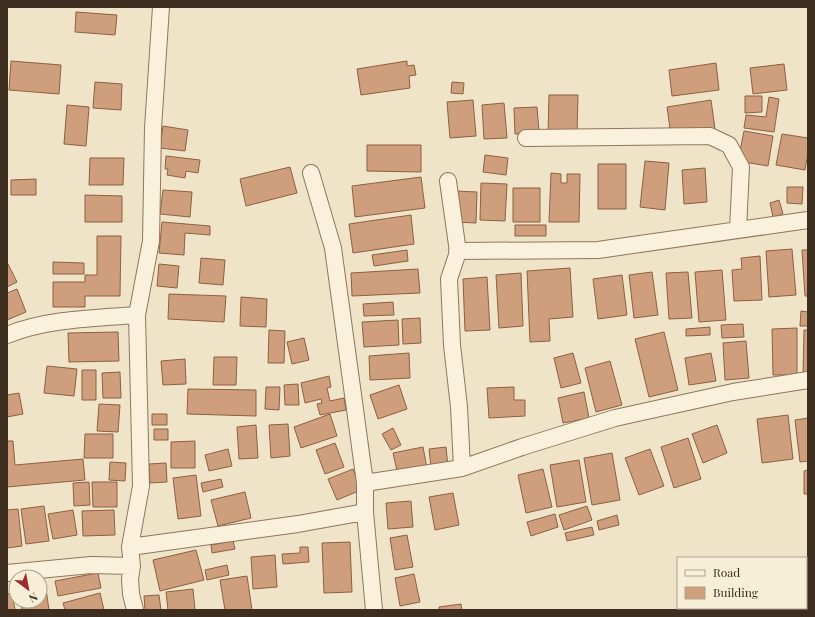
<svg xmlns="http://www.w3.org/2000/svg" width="815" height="617" font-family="'Playfair Display',serif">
  <rect width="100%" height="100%" fill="#f0e4c8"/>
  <path fill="#cf9f7d" stroke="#8d5f41" d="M76,12L117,15L115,35L75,32Z
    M11,61L61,65L59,94L9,90Z
    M407,61V66L414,65L416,75L409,76L410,88L361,95L357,69Z
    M716,63L719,90L672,96L669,70Z
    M784,64L787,90L753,94L750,68Z
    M95,82L122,84L121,110L93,108Z
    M452,82L464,83L463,94L451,93Z
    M549,95H578L577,135L548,134Z
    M745,96H762V112L745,113Z
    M769,97L779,99L774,132L744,128L746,115L766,117Z
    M473,100L476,136L450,138L447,102Z
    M711,100L715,129L671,136L667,107Z
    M504,103L507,138L484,139L482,105Z
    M67,105L89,107L86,146L64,144Z
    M537,107L539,132L515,134L514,108Z
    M163,126L188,130L185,151L160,148Z
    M744,131L773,136L768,166L738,161Z
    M782,134L808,138V153L805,170L776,165Z
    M367,145H421V172L367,171Z
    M485,155L508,158L506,175L483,172Z
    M166,156L200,160L198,173L186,171L185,178L167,175L168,169H165Z
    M90,158H124L123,185H89Z
    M645,161L669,163L665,210L640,207Z
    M598,164H626V209H598Z
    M290,167L297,193L246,206L240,179Z
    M705,168L707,202L684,204L682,170Z
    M551,173L561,174V183H567V174H580L579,222H549Z
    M421,177L425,208L355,217L352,186Z
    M36,179V195H11V180Z
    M481,183L507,184L505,221L480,220Z
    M787,187H803L802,204L787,203Z
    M513,188H540V222H513Z
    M163,190L192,192L190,217L160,214Z
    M455,191L477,192L476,223L454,222Z
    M85,195L122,196V222H85Z
    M779,200L783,214L773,217L770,203Z
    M411,215L414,244L353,253L349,224Z
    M162,222L210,226V235L185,233L184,255L159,253Z
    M515,225H546V236H515Z
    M97,236H121L120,296H85V307H53V282H85V275H97Z
    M792,249L796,295L769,297L766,251Z
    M407,250L408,261L374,266L372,255Z
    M802,250H808V296H805Z
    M760,256L762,300L734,301L732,270L742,269L741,258Z
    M201,258L225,260L223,285L199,283Z
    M53,262L84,263V274H53Z
    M8,264L17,282L7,287V265Z
    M159,264L179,266L177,288L157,286Z
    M570,268L573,317L549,319L550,341L530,342L527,271Z
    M418,269L420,293L352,296L351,273Z
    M722,270L726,320L699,322L695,272Z
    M652,272L658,315L634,318L629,275Z
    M688,272L692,318L669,319L666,273Z
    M521,273L523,326L499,328L496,275Z
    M622,275L627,315L598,319L593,279Z
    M487,277L490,330L465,331L463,279Z
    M17,289L26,312L7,320V293Z
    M169,294L226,296L224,322L168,319Z
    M241,297L267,299L266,327L240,326Z
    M393,302L394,315L364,316L363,304Z
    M801,311L808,312V326H800Z
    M420,318L421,343L403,344L402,319Z
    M398,320L399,345L364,347L362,322Z
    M743,324L744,337L722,338L721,325Z
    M710,327V335L686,336V329Z
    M797,328V375H773L772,329Z
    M269,330L285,331L284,363H268Z
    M804,330H808V374H803Z
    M118,332L119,361L69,362L68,333Z
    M664,332L678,390L649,397L635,339Z
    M304,338L309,360L292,364L287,342Z
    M746,341L749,378L725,380L723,343Z
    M409,353L410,378L370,380L369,356Z
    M573,353L581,383L561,388L554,358Z
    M711,353L716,381L689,385L685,358Z
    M214,357H237L236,385H213Z
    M185,359L186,384L163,385L161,361Z
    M610,361L622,405L596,412L585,368Z
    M47,366L77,369L74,396L44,393Z
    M82,370H96V400H82Z
    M120,372L121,398H103L102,373Z
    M329,376L331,387L327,388L330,401L344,398L346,410L320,415L317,404L322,403L321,399L305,403L301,383Z
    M298,384L299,405H285L284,385Z
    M399,385L407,409L378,419L370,395Z
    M266,387H280L279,410L265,409Z
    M514,387V400H525V416L489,418L487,388Z
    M188,389L256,390V416L187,414Z
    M584,392L589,418L563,423L558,398Z
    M19,393L23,414L7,417V395Z
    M99,404L120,405L118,432L97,431Z
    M152,414H167V425H152Z
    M330,414L337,436L301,448L294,427Z
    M788,415L793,459L762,463L757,419Z
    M808,418V461L800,462L795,420Z
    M288,424L290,456L271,458L269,425Z
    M256,425L258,458L239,459L237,427Z
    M717,425L727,453L703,463L692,434Z
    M393,428L401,445L391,450L382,434Z
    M154,429H168V440H154Z
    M85,434H113V458H84Z
    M688,438L701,479L674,488L661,447Z
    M7,441H13L15,465L83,459L85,480L7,487Z
    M195,441V468H171V442Z
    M335,443L344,467L325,474L316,450Z
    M423,447L427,468L398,475L393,453Z
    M446,447L448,467L431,468L429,449Z
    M228,449L232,466L209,471L205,455Z
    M650,449L664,486L639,495L625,458Z
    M612,453L620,500L592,505L584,458Z
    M579,460L586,502L557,507L550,465Z
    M110,462L126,463L125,481L109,480Z
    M166,463L167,482L150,483L149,464Z
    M353,469L361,490L337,500L328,479Z
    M543,469L552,507L526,513L518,475Z
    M808,470V494H804V471Z
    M196,475L201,516L178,519L173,478Z
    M221,479L223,487L203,492L201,483Z
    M89,482L90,505L74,506L73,483Z
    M92,482H117V507H93Z
    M245,492L251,518L218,526L211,500Z
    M453,493L459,525L435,530L429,497Z
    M411,501L413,527L388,529L386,503Z
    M44,506L49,541L26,544L21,509Z
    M587,506L592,520L564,530L559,515Z
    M18,509L22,546L7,548V510Z
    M73,510L77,535L53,539L48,514Z
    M114,510L115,535L83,536L82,511Z
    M555,514L558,527L531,536L527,522Z
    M617,515L619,525L599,530L597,521Z
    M592,527L594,535L567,541L565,533Z
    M407,535L413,567L395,570L390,538Z
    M233,541L235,549L212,553L211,545Z
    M350,542L352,592L324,593L322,543Z
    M300,547H308L309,562L283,564L282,554L300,553Z
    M196,550L204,580L160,591L153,560Z
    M275,555L277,587L253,589L251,557Z
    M227,565L229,575L207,580L205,570Z
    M98,573L101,588L58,596L55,581Z
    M414,574L420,602L400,606L395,578Z
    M247,576L252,610H225L220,580Z
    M45,582L49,610H22L21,601H40V583Z
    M193,589L195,610H168L166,592Z
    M12,593L15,610H7V594Z
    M100,593L104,610H65L63,603Z
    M159,595L161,610H145L144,596Z
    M461,604L462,610H439V607Z"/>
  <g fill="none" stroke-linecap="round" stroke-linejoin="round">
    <defs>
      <path id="street" d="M526,138L710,136L729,145L741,167L738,230
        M311,173L333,248L365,483V512L374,610
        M448,181L458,252L449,279L452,345L459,407L462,468
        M457,251L598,250L808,220
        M7,335C46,319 95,318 137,315
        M365,483L462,468L522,447L615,418L733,392L808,380
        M130,547L298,524L365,512
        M7,573L91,565L132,566
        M135,610L131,594L130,579L132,566L130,547L141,486L137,315L151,241L153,128L161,7"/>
    </defs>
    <use href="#street" stroke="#8d765c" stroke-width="18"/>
    <use href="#street" stroke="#faf1dc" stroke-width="16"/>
  </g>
  <rect width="815" height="617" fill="none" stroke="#3d2e20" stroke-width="16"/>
  <rect x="677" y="557" width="130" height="52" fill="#f7eed8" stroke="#ada18e"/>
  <rect x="685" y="570" width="20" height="6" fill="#faf1dc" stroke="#ada18e"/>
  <text x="713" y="577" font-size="12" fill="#3d2e20">Road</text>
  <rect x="685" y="587" width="20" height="12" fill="#cf9f7d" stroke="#ada18e"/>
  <text x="713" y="597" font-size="12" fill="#3d2e20">Building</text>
  <g transform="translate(28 589) rotate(148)"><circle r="19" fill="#f7eed8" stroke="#ada18e"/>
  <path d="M0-3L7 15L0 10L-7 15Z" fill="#9e2a2b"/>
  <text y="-6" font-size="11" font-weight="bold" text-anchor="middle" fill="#3d2e20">N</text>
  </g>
</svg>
